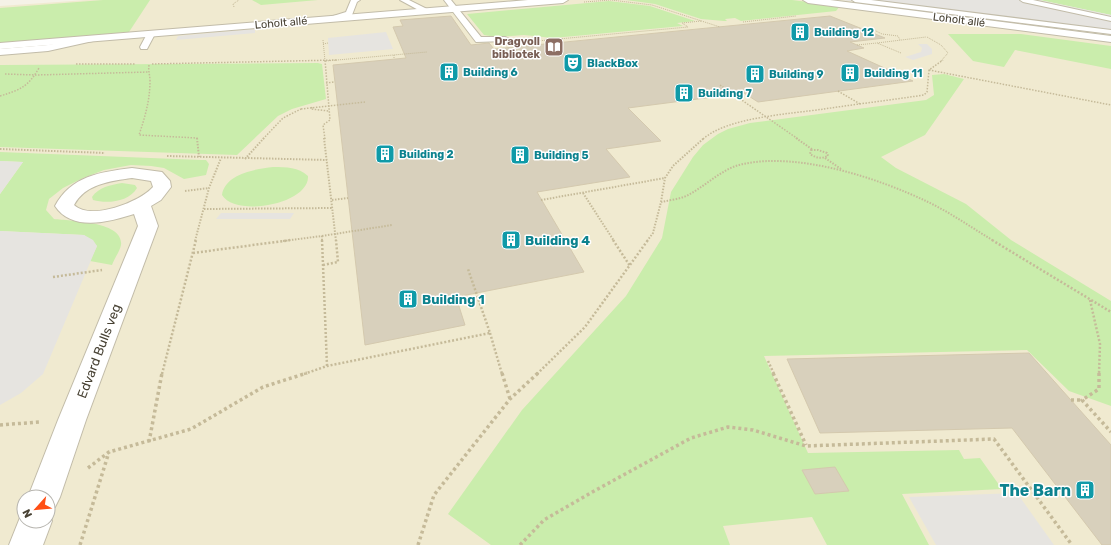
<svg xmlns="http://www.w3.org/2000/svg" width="1111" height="545" font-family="Rubik,sans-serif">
  <rect width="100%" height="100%" fill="#f5f2e7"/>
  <path fill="#f0ead0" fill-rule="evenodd" d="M87,0H1040L1111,15V545H0V6ZM24,497H48V521H24Z"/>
  <path fill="#caedac" d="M103,0H150L129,32L0,43V8Z
    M252,0H318L261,5Z
    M626,0H792L840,6L836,11L741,21L735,18L725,19L727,21H724L701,19L655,4Z
    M1040,0H1111V15Z
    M609,1L650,6L695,21L677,23L683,26L553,38L524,35L496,37L484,35L467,14Z
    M948,34H1021L1111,46V69L1015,50L1004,67L973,61Z
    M318,63L322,64L326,99L292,109L278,116L237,155L0,147V65Z
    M944,74L964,79L925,135L881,157L896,168L966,204L1011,240L1111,301V406L1069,391L1027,350L764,356L808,453L959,450L964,459L980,458L1002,489L902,494L929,545H827L812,517L723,526L730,545H491L448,514L522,410L626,296L662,238L671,192L693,157L703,145L718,134L728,129L750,123L926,100L934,95L932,75Z
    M0,152L201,160H206L209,164L206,175L184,179L164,168L151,166L131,165L104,170L83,178L63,188L49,199L46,210L54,219C70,221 124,221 121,245C120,251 114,259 112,265L90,261L97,246L84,235L0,231V194L23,162L0,161Z
    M273,167C287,167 298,167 308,176C310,204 236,218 222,195C225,174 255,169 273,167Z
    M122,183L135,185L137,188C129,202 107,204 93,200L92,197C99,187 110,185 122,183Z"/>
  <path fill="#e6e4e0" d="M841,0H1039L1111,15V33Z
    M255,29V33L176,40L178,36Z
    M386,32L393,49L329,55L328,38Z
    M918,44H927L932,49V54L913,60L905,57L921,52L922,48Z
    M0,161L23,162L0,194Z
    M221,213H294L290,219H216Z
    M0,231L84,235L93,240L97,246L43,374L21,393L0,405Z
    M1017,493L1054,545H936L909,497Z"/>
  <path fill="#d8d0bc" stroke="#d4c9ae" d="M451,16L471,45L489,43L494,49L830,16L885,38L850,42L864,48L847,51L913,81L758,102L744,93L628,108L661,141L606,149L630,177L537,192L584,272L456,297L465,325L365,345L333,65L406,58L393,27L403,26L400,20Z
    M1029,353L1111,445V545H1102L1012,428L820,433L787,359Z
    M835,467L849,491L815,494L802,470Z"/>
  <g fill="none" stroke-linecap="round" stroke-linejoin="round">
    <defs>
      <path id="service" d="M351,0H360L357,2L352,15L336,21H330V17L346,12Z
        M400,0H409L431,11L427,13H424Z
        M444,0H451L481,37H505L509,39L505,41L476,42Z
        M852,0H871L1111,30V34L855,2Z
        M1020,0H1033L1111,17V21L1023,2Z
        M148,32H154L155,34L147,49H141L140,47Z
        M90,37L94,39L93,41L48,51L0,55V49L48,45Z"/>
      <path id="minor" d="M132,168L162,172L170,181L171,187L161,200L151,206L158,226L86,420L60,497L55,507L48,510V497H28L58,420L138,226L134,214C109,222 72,232 55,206C71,176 100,172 132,168ZM132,178L151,181L153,187C140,202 91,221 74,205C85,184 111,181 132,178Z
        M23,510L24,521H48V513L52,521L43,545H9Z"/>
      <path id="tertiary" d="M528,0H568L563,3L0,49V43Z
        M803,0H830L1111,36V42L808,3Z"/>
    </defs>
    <use href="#service" stroke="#c2bca9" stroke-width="2"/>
    <use href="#minor" stroke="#c2bca9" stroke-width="2"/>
    <use href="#tertiary" stroke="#c2bca9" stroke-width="2"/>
    <path stroke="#c5ba99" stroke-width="1" stroke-dasharray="1 1" stroke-linecap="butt" d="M584,2L611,0L652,5L720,27
      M234,7L233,4L239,0
      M743,22L796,16
      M874,30L882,34L898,36L900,40
      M927,37L941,45L948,53L941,61
      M323,40L325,61
      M524,40L537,41L688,27L682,23L701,21
      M323,44L328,43
      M857,45L877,43
      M901,53L877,43L926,37
      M394,55V59
      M326,61L427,52"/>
    <path stroke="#c5ba99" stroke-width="1.5" stroke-dasharray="1.5 1.5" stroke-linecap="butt" d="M76,64H135
      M152,64L337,60
      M149,65C148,71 150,75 150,81C150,100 145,117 139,135L197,138V139
      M929,70L1111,105
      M5,74L36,75L148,72
      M326,83L334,82
      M720,85L798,139
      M838,91L860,104
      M0,96C20,90 28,87 39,68
      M312,107L311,109L329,111
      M263,139L283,118L301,109
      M325,139L323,125L330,120L325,60
      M703,139C728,117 790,114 824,109C857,104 891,100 924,95L927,92L929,70L943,60"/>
    <path stroke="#c5ba99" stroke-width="2" stroke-dasharray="1.5 1.5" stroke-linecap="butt" d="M197,138L199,157
      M324,138L336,241
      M796,138L813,150
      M0,149L105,153
      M811,150H818L827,153L828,156C821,159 816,158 810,154Z
      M167,156L327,160
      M825,158L841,169
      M245,159L264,138
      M185,191L209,188
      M583,193L614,241
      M332,200L348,198
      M541,200L665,178
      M661,202L665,178L673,166L704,138
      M204,209L333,208
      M195,241L209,188L221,158
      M283,241L322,236V241
      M647,241L653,233L661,202C670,200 682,199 690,194C708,184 723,168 743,164C799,152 878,178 928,202C951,213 972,228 994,241"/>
    <path stroke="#c5ba99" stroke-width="2.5" stroke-dasharray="2 2" stroke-linecap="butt" d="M322,240L327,366
      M613,240L630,266
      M992,240L1111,312
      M193,253L291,240
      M323,265L338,262L336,240
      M53,277L102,270
      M1090,300L1100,344L1099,374
      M490,333L502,374
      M768,361L774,374
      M162,374L196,240
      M304,374L327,366L490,333L468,269
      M537,374L585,327L648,240"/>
    <path stroke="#c5ba99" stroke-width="3.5" stroke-dasharray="3 3" stroke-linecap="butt" d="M502,373L510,399
      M773,373L806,445
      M1099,373V389L1082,400L1111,432
      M1071,400H1082
      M0,425L39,422
      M149,442L162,373
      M88,468L109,452L191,429L263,387L307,373
      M80,545L109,452
      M418,545L434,495L510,399L538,373
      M520,545L544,520L596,490L691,438L728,427L753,430L806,446L994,439L1072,545"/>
    <use href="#service" fill="#fff" fill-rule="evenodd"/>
    <use href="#minor" fill="#fff" fill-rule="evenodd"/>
    <use href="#tertiary" fill="#fff" fill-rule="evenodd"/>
    <path stroke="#c5ba99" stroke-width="1.5" stroke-dasharray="1.5 1.5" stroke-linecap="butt" d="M301,109L365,102"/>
    <path stroke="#c5ba99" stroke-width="2" stroke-dasharray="1.5 1.5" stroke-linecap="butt" d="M322,236L392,225"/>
  </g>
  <defs>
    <symbol id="building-square" viewBox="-11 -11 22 22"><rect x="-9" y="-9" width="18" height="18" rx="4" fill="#0f9aa8" stroke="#fff"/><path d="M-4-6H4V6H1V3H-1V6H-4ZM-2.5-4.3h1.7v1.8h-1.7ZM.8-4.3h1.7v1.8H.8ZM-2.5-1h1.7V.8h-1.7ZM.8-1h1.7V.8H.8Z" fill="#fff"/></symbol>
    <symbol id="library-square" viewBox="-11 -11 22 22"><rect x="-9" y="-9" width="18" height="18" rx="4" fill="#8d6e63" stroke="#fff"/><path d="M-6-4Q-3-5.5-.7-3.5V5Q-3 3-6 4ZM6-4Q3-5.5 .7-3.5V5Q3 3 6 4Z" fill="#fff"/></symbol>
    <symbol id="theatre-square" viewBox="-11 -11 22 22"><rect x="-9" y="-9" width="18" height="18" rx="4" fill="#0f9aa8" stroke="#fff"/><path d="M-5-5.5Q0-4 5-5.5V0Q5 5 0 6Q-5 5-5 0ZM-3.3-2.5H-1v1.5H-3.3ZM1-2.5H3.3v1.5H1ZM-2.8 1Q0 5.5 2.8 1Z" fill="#fff"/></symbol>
  </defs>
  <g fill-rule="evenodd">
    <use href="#building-square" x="789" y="21" width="22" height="22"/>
    <use href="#library-square" x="543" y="36" width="22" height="22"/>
    <use href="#theatre-square" x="562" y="52" width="22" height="22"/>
    <use href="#building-square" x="438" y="61" width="22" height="22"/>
    <use href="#building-square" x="839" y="62" width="22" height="22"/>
    <use href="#building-square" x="744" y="63" width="22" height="22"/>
    <use href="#building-square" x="673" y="82" width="22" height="22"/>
    <use href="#building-square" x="374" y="143" width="22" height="22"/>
    <use href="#building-square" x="509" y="144" width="22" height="22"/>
    <use href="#building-square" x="500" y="229" width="22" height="22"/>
    <use href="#building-square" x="397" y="288" width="22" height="22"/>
    <use href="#building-square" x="1074" y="479" width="22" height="22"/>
  </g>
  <g text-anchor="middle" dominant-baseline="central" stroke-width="3" stroke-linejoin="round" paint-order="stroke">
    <g font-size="11" fill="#494335" stroke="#fff">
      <text transform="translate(959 20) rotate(7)">Loholt allé</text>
      <text transform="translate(281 23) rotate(-5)">Loholt allé</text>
    </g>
    <g font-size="11" font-weight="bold" fill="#0d838f" stroke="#fff" text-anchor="start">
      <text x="814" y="32">Building 12</text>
      <text x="587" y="63">BlackBox</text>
      <text x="463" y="72">Building 6</text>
      <text x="864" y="73">Building 11</text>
      <text x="769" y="74">Building 9</text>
      <text x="698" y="93">Building 7</text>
      <text x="399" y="154">Building 2</text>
      <text x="534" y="155">Building 5</text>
    </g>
    <g font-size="11" font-weight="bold" fill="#785e54" stroke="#fff" text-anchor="end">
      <text x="540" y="41">Dragvoll<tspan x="540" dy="13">bibliotek</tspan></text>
    </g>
    <g font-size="13" font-weight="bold" fill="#0d838f" stroke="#fff" text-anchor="start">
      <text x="525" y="240">Building 4</text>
      <text x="422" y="299">Building 1</text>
    </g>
    <g font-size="13" fill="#494335" stroke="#fff">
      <text transform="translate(99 351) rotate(-69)">Edvard Bulls veg</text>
    </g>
    <g font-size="16" font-weight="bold" fill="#0d838f" stroke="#fff" text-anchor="end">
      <text x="1071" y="490">The Barn</text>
    </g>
  </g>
  <g transform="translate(36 509) rotate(243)"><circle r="19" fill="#ffffff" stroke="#b6b4ae"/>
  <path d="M0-3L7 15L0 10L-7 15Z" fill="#ff4f15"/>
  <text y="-6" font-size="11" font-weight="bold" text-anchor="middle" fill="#494335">N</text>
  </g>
</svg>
